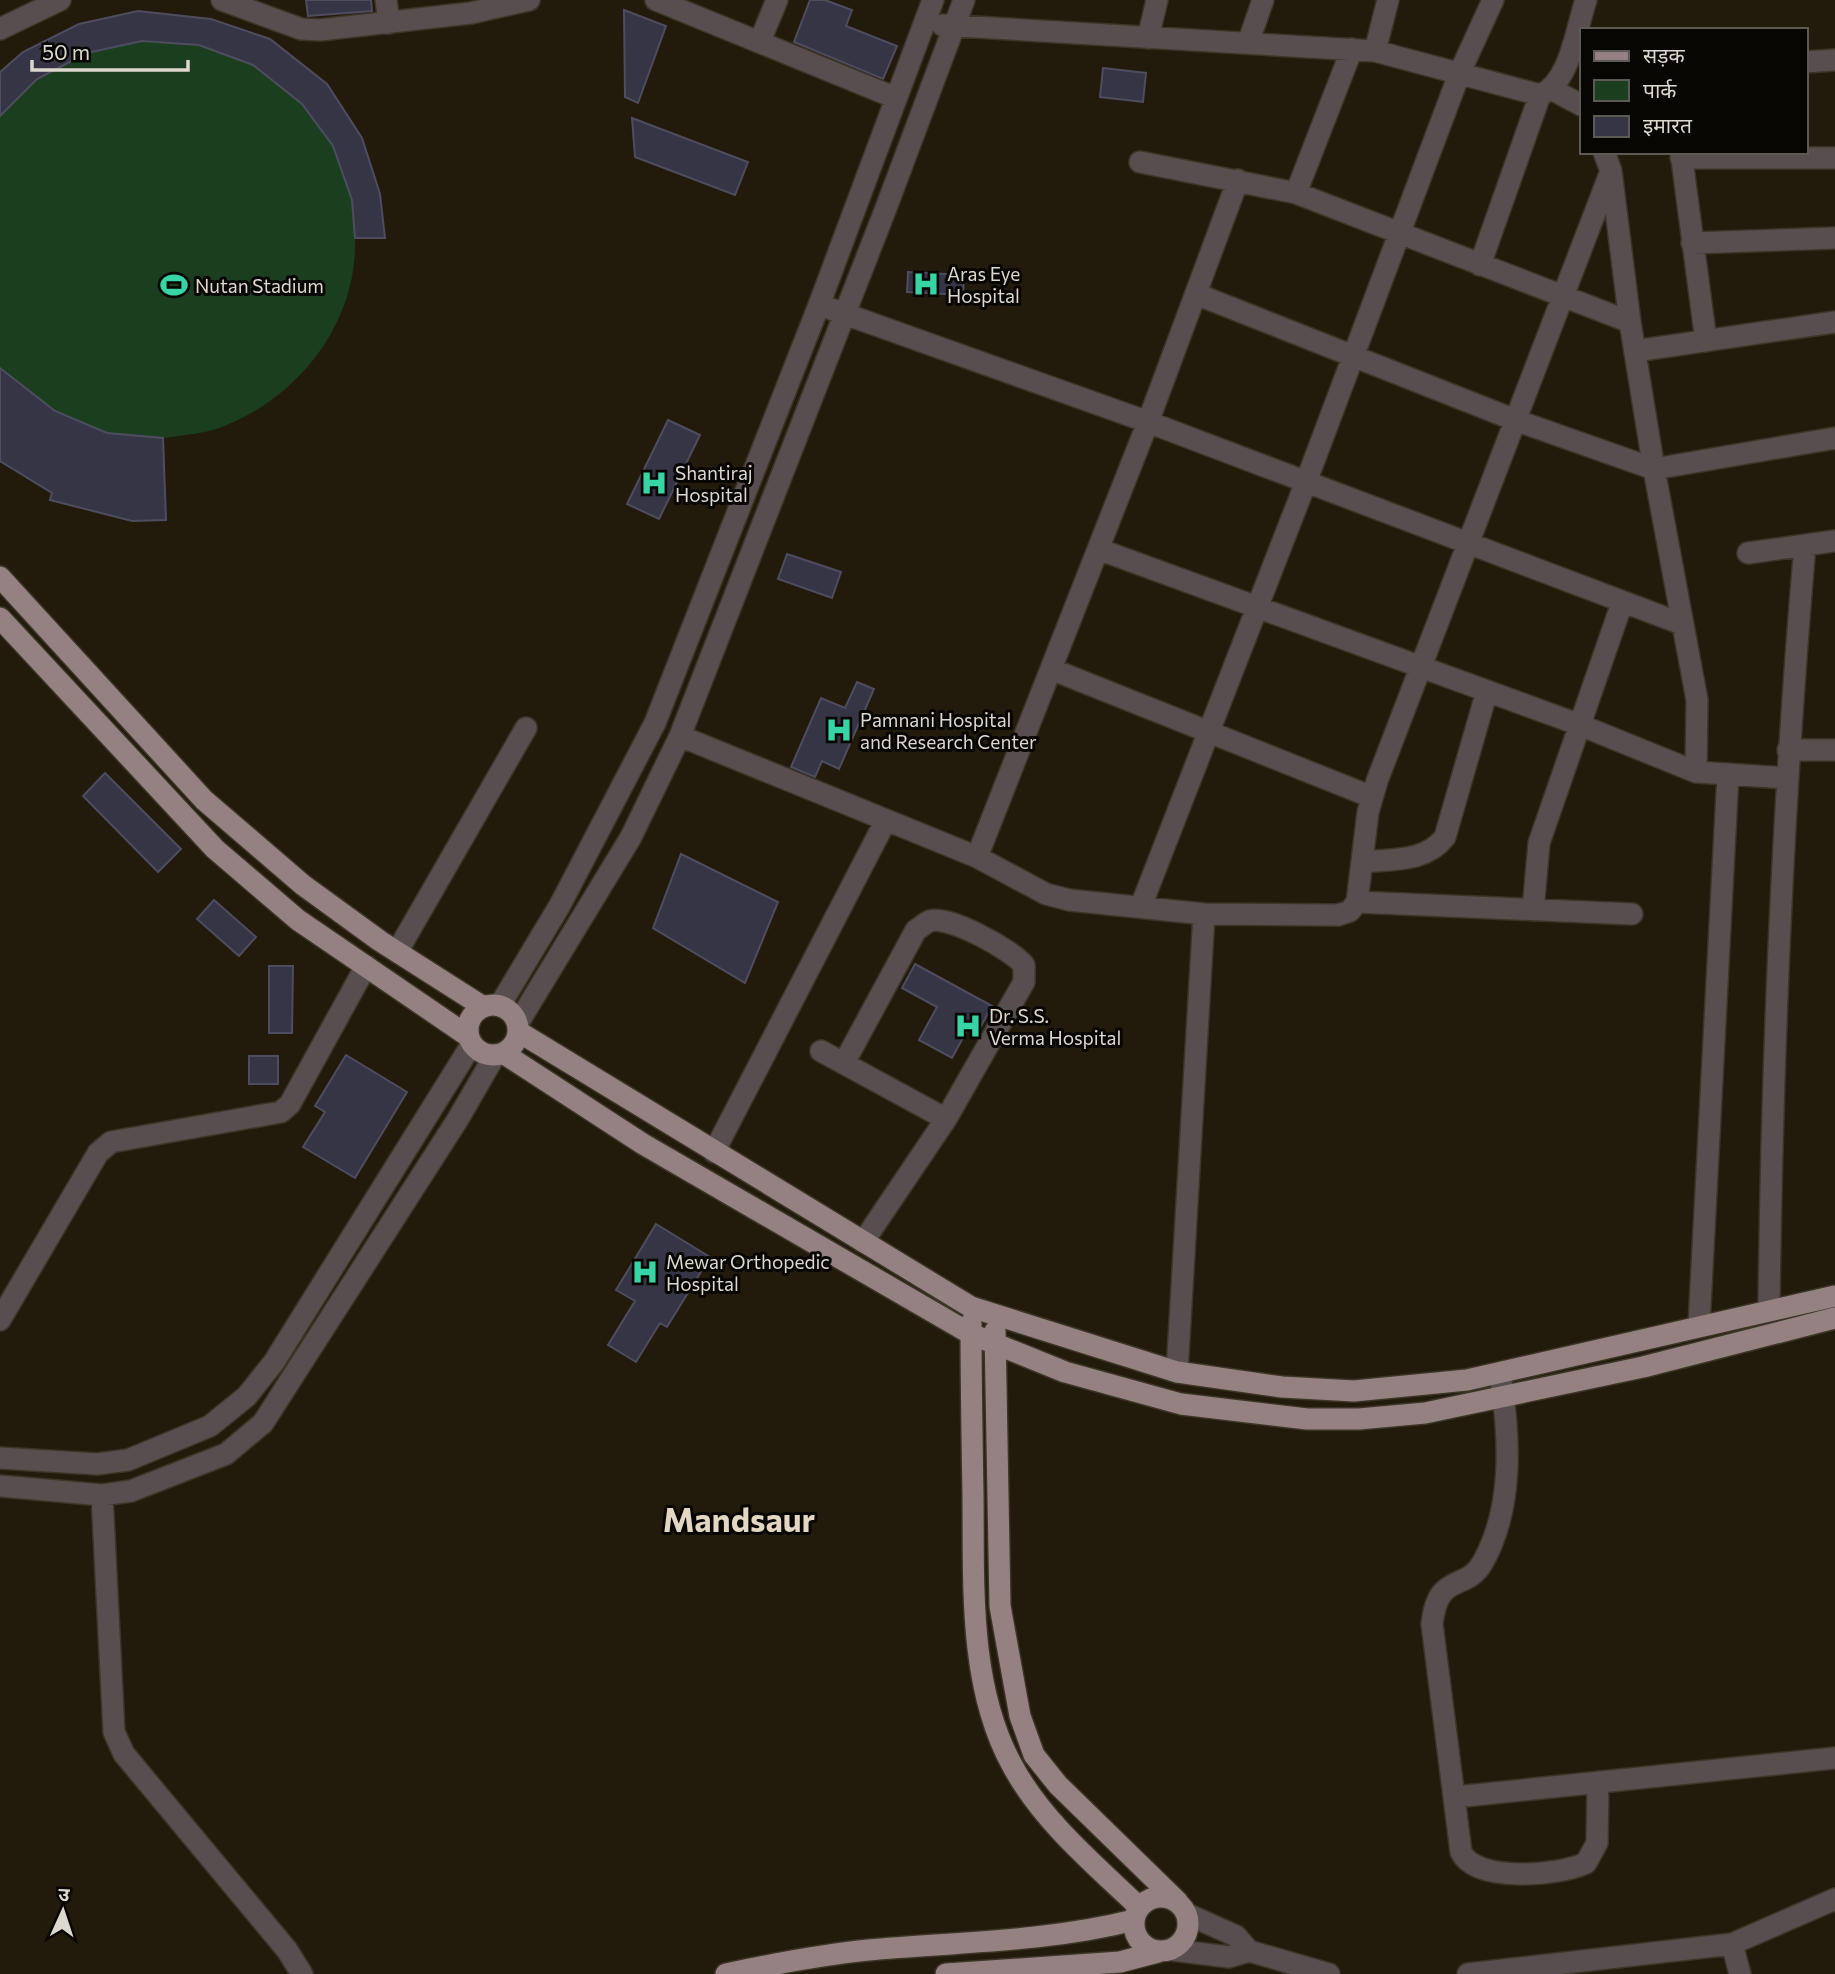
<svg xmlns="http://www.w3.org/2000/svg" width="1835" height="1974" font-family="Commissioner,'Noto Sans Devanagari',sans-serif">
  <rect width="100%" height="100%" fill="#221a0b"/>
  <path fill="#1b3e1f" d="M138,11L206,18L199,45L214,50L225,23L270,39L327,84L362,138L380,194L385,238H355C358,323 298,398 222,427C204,434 182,435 164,438L166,520L132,521L50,500L51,493L0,462V72C43,33 83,23 138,11Z"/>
  <path fill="#353546" stroke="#4d4d5f" stroke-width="2" d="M306,0H371L372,11L308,16Z
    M810,0H825L852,10L846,26L897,46L883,79L794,42Z
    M624,10L666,26L638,103L625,97Z
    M138,11L211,19L270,39L327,84L362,138L380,194L385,238H355L352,200L333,146L302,104L253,65L199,45L142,41L87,53L37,79L0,116V72L23,52L79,24Z
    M1103,68L1146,73L1143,102L1100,97Z
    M632,118L748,162L735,195L635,157Z
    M908,272L964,275L963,295L907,292Z
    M0,368L55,411L107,433L163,438L166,520L132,521L50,500L52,493L0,461Z
    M668,420L700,435L659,519L627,504Z
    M787,554L841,572L832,598L778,579Z
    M857,682L874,689L839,769L822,761L815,777L791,767L821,698L845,708Z
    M105,773L181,849L158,872L83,796Z
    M681,854L778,902L745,983L653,928Z
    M214,900L256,937L239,956L197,919Z
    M915,964L992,1006L979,1030L970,1025L952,1058L919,1040L937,1007L902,988Z
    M269,966H293L292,1033H269Z
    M346,1055L407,1092L355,1178L303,1147L325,1112L315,1106Z
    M249,1056H278V1084H249Z
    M656,1224L710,1257L667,1327L660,1323L636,1362L608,1345L635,1301L616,1290Z"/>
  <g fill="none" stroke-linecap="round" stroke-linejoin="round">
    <defs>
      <path id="minor" d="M222,0L301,29L320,30L471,13L529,0
        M386,0L389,23
        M656,0L896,98
        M942,25L1375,51L1540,95C1570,83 1576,29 1586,0
        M0,29L60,0
        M1148,38L1157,0
        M760,41L777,0
        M1248,43L1263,0
        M1375,51L1388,0
        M1805,62L1835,60
        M1553,90L1581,105
        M1604,152L1611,171L1630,322L1654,469L1697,700L1696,772
        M1681,152L1706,341
        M1681,158H1835
        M1140,162L1296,193L1630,322
        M1296,193L1352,49
        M1692,243L1835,238
        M1480,265L1540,95
        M1196,294L1515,420L1654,469L1835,438
        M831,309L1148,422L1682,624
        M1635,351L1835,322
        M1098,549L1580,725L1696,772L1786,778
        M1748,553L1835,541
        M1051,669L1372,797
        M680,736L977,857L1046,894L1069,900L1204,914L1338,915L1350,911L1357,902L1368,812L1377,781L1611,171
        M1788,750H1835
        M977,857L1148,422L1238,180
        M1363,862C1393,859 1426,862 1445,837L1487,691
        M1357,902L1632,914
        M1141,906L1306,482L1460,72L1493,0
        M1533,910L1539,843L1622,603
        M397,952L526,728
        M500,1005L560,905L655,723L819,305L933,0
        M518,1023L631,837L680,736L886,208L964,0
        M821,1051L946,1119
        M844,1063L916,930C920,928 926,922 930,921C949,915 1012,950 1024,965V982L946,1119L863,1242
        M714,1152L886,820
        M1769,1309C1772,1054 1783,800 1805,545
        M0,1320L98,1153L111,1142L281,1112L290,1104L366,966
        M1699,1325L1728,774
        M1177,1372L1204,914
        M1501,1381C1510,1440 1513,1508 1483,1562C1466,1593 1438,1570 1432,1624L1461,1852C1476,1883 1558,1876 1586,1863L1597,1843L1598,1782
        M0,1458L97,1464L128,1460L210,1426L247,1396L274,1362L472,1044
        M0,1486L102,1495L131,1491L226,1454L263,1423L458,1119L495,1055
        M102,1495L114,1732L124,1754L287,1950L302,1974
        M1455,1797L1835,1758
        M1187,1914L1236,1936L1249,1951
        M1732,1944L1740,1974
        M1172,1950L1229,1957L1249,1951L1329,1974
        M1468,1974L1732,1944L1835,1899"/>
      <path id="major" d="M0,577L204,800L303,885L380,941L482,1006
        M0,618L215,849L298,920L468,1036
        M468 1030a25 25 0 1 1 50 0a25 25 0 1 1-50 0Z
        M519,1032L971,1307L1177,1372L1282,1387L1354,1391L1467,1380L1835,1296
        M503,1053L643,1144L971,1334L1065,1372L1181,1404L1307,1419H1359L1425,1413L1643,1367L1835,1318
        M971,1323C971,1380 972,1437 973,1494C974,1582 968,1685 1012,1765C1042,1821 1094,1864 1139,1907
        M995,1331L1000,1606L1020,1716L1034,1755L1058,1785L1178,1902
        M1134 1924a27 27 0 1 1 54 0a27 27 0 1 1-54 0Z
        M726,1974C773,1964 820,1955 868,1950C957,1942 1047,1942 1134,1920
        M946,1974L1120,1962L1158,1952"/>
    </defs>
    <use href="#minor" stroke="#3c3526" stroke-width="24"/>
    <use href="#major" stroke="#3c3526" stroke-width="24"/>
    <use href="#minor" stroke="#584e4f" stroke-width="21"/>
    <use href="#major" stroke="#958182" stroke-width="21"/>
  </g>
  <defs>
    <symbol id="hospital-bare" viewBox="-9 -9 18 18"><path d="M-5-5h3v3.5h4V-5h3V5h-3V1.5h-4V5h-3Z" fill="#37d4a6" stroke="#080602" stroke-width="2.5" paint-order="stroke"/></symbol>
    <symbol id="stadium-bare" viewBox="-9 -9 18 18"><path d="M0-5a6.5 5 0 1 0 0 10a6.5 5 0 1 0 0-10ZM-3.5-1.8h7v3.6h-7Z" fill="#37d4a6" stroke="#080602" stroke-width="2.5" paint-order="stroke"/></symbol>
  </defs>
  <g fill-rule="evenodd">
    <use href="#hospital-bare" x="907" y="265" width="38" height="38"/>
    <use href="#stadium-bare" x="155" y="266" width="38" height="38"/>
    <use href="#hospital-bare" x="635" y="464" width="38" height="38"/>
    <use href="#hospital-bare" x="820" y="711" width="38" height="38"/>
    <use href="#hospital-bare" x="949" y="1007" width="38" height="38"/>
    <use href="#hospital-bare" x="626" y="1253" width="38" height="38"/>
  </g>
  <g text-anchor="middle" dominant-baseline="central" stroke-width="6" stroke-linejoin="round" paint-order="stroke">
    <g font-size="19" fill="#ddd8ce" stroke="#080602" text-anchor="start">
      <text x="947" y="273">Aras Eye<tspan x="947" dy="22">Hospital</tspan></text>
      <text x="195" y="285">Nutan Stadium</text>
      <text x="675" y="472">Shantiraj<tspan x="675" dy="22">Hospital</tspan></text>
      <text x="860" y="719">Pamnani Hospital<tspan x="860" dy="22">and Research Center</tspan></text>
      <text x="989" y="1015">Dr. S.S.<tspan x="989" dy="22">Verma Hospital</tspan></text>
      <text x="666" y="1261">Mewar Orthopedic<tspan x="666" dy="22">Hospital</tspan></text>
    </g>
    <g font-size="33" font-weight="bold" fill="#e3d7c4" stroke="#080602">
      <text x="739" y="1518">Mandsaur</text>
    </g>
  </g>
  <rect x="1580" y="28" width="228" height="126" fill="#080602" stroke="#5d5a54" stroke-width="2"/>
  <rect x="1594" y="51" width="35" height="10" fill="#958182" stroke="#5d5a54" stroke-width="2"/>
  <text x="1643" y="63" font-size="21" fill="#ddd8ce">सड़क</text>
  <rect x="1594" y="80" width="35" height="21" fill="#1b3e1f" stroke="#5d5a54" stroke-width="2"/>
  <text x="1643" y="98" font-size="21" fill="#ddd8ce">पार्क</text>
  <rect x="1594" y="116" width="35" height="21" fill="#353546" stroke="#5d5a54" stroke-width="2"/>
  <text x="1643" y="133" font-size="21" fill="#ddd8ce">इमारत</text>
  <g transform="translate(63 1911) rotate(3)" stroke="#080602" stroke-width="5" paint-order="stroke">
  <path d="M0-5L12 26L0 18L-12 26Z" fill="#ddd8ce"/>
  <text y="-10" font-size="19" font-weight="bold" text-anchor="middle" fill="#ddd8ce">उ</text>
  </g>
  <path d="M32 60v10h156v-10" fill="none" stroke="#ddd8ce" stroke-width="3.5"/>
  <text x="42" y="60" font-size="21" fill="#ddd8ce" stroke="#080602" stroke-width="5" paint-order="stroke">50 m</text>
</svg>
